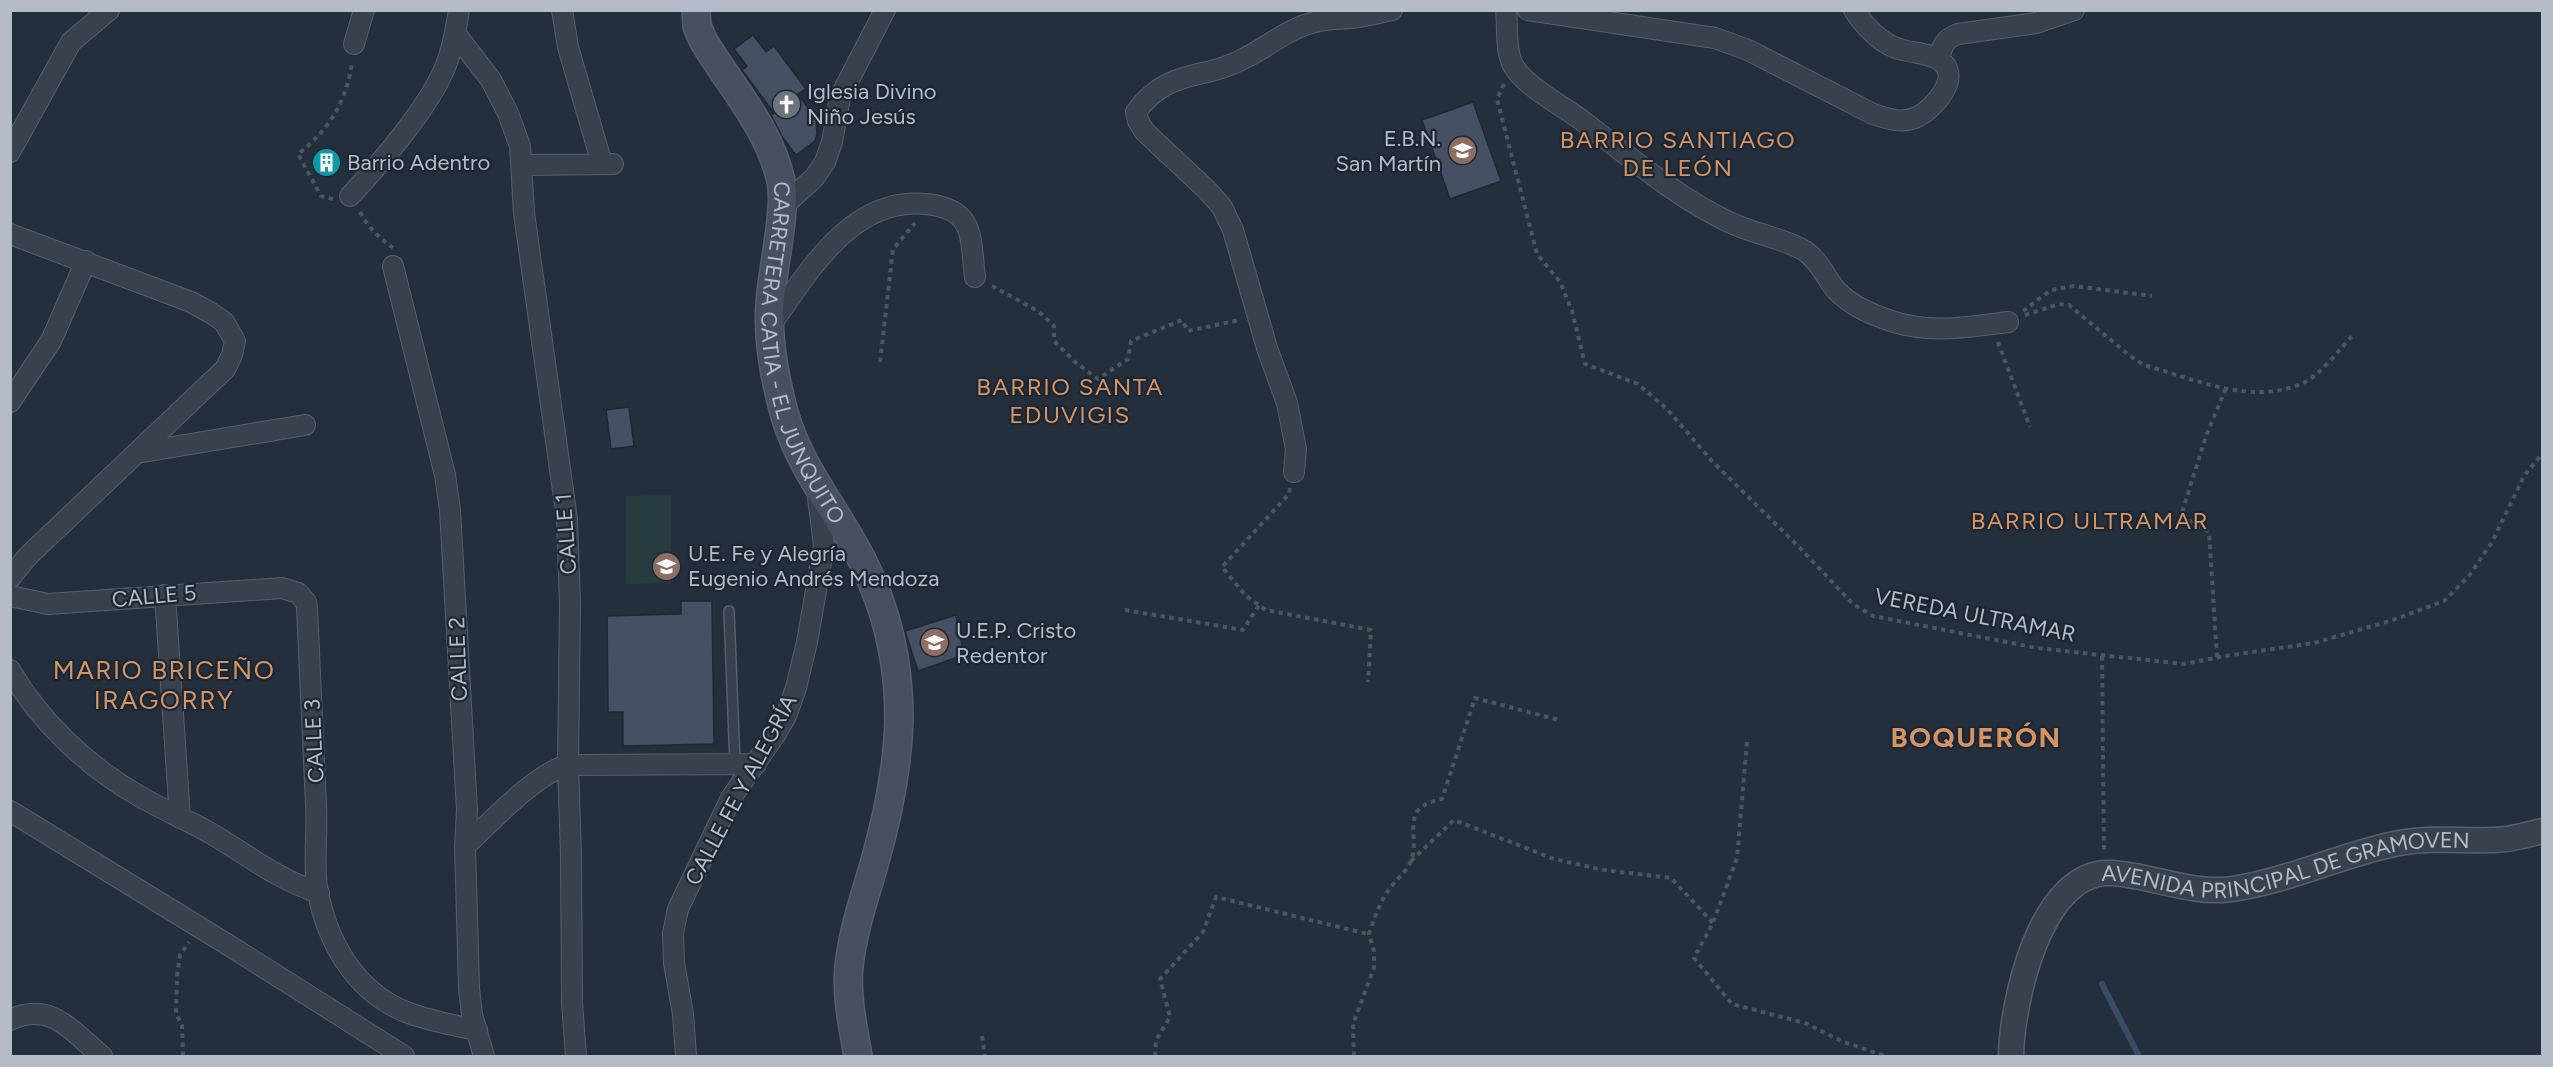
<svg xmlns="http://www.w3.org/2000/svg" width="2553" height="1067" font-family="Figtree,sans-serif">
  <rect width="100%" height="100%" fill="#242f3e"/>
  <path fill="#263c3f" d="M671,495V583L626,584V496Z"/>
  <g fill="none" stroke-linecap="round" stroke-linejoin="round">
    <path stroke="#394c67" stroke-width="6" d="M2102,984L2139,1056"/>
  </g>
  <path fill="#455162" stroke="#1f2835" stroke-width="1.5" d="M753,35L766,52L774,46L806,89L798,94L816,119L817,134L815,141L796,155L783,138L771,115L774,113L742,70L747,66L734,49Z
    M1473,102L1501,181L1450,199L1422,120Z
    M332,151L339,161L333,172L320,173L314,163L319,152Z
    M629,407L634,446L611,449L606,410Z
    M681,601H712L714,744L623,746V712H608L607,616L681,614Z
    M956,615L964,655L918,671L905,631Z"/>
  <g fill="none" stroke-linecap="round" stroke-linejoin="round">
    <defs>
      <path id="service" d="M729,611L735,764"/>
      <path id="minor" d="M562,10L568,47L602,164
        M1506,10C1508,27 1505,50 1513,65C1523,85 1561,105 1580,119C1628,155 1674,196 1729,222C1753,234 1784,238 1805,251C1820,261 1825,277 1836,290C1851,306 1871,314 1891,321C1930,334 1968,327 2008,322
        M1528,10L1715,38L1748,50L1873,114C1888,119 1902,124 1917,117C1934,109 1964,75 1939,60C1929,53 1914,53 1903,50C1883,46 1865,27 1854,10
        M455,33L491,80L508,113L520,146L524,213L567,519L570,604L568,765L571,854L572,1003L576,1056
        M354,44L364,10
        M1939,60C1942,46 1944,39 1958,34L2036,23L2074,10
        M10,152L71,42L109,10
        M521,165L613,164
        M350,196C381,163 430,106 446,65C453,48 456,29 459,10
        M782,207L814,178L825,162L832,142L840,97L885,10
        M10,234L191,302L211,313L224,322L235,341L232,355L225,369L28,556L10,578
        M393,266L445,475L450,510L467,810L465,846L469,988L472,1015L484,1056
        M770,326C808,273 851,196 926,204C976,209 970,238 975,277
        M10,402L51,341L86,261
        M137,453L305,425
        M1294,472L1296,449L1287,403L1267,348L1233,230L1222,207L1207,190L1145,132L1138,121L1136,112C1169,67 1204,81 1245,58C1269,46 1289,28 1315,22C1327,19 1339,19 1351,18C1365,17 1379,13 1392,10
        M165,595L180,818
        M10,596L48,604L282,588L298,593L306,602L307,608C310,674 313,739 316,805C318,832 313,861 317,887C326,940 354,991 406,1012C429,1021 453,1025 477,1030
        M10,670C40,722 87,766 139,796C163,810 188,820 212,834C249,856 277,879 319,893
        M10,811L230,946L404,1056
        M465,846C490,823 536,773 568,765L756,764
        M10,1020C52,1000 73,1033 102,1056
        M686,1056L683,1014L674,963L673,933L678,909L731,798L775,735L786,716L796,688L807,642L824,545L817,490"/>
      <g id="tertiary">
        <path id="s1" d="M2011,1056C2012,1003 2040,870 2111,873C2151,875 2192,895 2232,889C2289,881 2342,854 2399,843C2433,837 2460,841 2494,840C2510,840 2527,835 2542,831"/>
      </g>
      <g id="secondary">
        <path id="s2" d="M696,10L697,26L703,40C730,86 769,127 781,181C787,211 772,270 770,304C767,341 775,380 785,416C801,470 838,512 863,562C888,612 899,663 899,718C898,766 888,815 875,861C865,896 853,930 849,966C846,996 853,1027 858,1056"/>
      </g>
    </defs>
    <use href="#service" stroke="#565f6c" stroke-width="12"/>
    <use href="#minor" stroke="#565f6c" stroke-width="22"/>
    <use href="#tertiary" stroke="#565f6c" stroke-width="27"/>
    <use href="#secondary" stroke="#565f6c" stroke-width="30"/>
    <path stroke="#44595c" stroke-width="4" stroke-dasharray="4.5 4.5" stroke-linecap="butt" d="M1504,84L1497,99L1537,254L1560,282L1572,311L1585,364L1638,384L1667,409L1711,460L1800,548L1853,604L1873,616L2037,648L2184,664L2225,656L2314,643L2393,620L2444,601L2469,576L2492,542L2524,476L2542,454
      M333,199L321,196L298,154C329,130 346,102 352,63
      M360,212C368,227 379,238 393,248
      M992,286L1038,311L1054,326V341L1075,362L1098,379L1128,359L1131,341L1182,320L1188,331L1239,320
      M2023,311L2051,290L2074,286L2152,296
      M2025,315L2059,304L2069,305L2130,356L2144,365C2195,379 2255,408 2307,381C2322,372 2341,348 2353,335
      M1998,342L2030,427
      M880,362L893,249L915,223
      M1290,488L1289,494L1222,567L1246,596L1266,610L1371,630L1368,682
      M1125,610L1243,630L1259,605
      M2102,656L2104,854
      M2217,657L2209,532L2181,516L2206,436L2226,388
      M1747,742L1737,858L1713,923L1694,958L1732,1004L1805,1023L1841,1041L1885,1056
      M1411,861L1454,820L1554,859L1604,870L1671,878L1713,923
      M982,1036L985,1056
      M183,1056L182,1026L176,1013L177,976L180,955L189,942
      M1155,1056L1156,1040L1170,1017L1160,979L1203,932L1216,897L1368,934
      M1354,1056L1353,1024L1374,968V951L1369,934C1374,919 1379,904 1388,891C1394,881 1406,873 1411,861C1421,835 1397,808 1442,799L1475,698L1559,720"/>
    <use href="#service" stroke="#38414e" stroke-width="9"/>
    <use href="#minor" stroke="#38414e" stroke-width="20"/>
    <use href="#tertiary" stroke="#38414e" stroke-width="24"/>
    <use href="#secondary" stroke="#465061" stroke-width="27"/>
  </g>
  <defs>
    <symbol id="church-disc" viewBox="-11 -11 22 22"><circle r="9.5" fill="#6b7280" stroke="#1d2633"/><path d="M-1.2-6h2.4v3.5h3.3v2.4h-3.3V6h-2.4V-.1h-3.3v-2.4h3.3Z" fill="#fff"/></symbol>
    <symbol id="school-disc" viewBox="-11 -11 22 22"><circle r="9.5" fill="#8d6e63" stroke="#1d2633"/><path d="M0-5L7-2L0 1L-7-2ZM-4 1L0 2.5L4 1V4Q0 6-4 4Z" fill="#fff"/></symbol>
    <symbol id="building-disc" viewBox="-11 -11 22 22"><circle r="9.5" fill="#0f9aa8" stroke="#1d2633"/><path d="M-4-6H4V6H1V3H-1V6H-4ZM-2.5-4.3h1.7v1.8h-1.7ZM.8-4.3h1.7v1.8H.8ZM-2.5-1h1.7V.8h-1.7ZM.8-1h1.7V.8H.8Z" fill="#fff"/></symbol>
  </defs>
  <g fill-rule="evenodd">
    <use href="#church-disc" x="770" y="88" width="33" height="33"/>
    <use href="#school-disc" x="1446" y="134" width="33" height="33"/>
    <use href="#building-disc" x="310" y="146" width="33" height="33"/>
    <use href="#school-disc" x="650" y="550" width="33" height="33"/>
    <use href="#school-disc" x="918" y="626" width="33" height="33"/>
  </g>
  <g text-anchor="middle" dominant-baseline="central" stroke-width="4.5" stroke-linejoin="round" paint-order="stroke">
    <g font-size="22" fill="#b4bcc9" stroke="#1d2633" text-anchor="start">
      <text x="807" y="91">Iglesia Divino<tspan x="807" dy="25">Niño Jesús</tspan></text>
      <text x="1441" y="138" text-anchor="end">E.B.N.<tspan x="1441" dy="25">San Martín</tspan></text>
      <text x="347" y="162">Barrio Adentro</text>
      <text x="688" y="553">U.E. Fe y Alegría<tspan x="688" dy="25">Eugenio Andrés Mendoza</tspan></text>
      <text x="956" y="630">U.E.P. Cristo<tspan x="956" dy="25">Redentor</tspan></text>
    </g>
    <g font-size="22" fill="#b4bcc9" stroke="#1d2633">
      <text stroke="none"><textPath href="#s2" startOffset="372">CARRETERA CATIA - EL JUNQUITO</textPath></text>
      <text transform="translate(566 534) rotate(-94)">CALLE 1</text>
      <text transform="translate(154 596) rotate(-5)">CALLE 5</text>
      <text transform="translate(1975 615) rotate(11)">VEREDA ULTRAMAR</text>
      <text transform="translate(458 659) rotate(-92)">CALLE 2</text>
      <text transform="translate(314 741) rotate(-93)">CALLE 3</text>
      <text transform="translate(741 790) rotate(-62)">CALLE FE Y ALEGRÍA</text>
      <text stroke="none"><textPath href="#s1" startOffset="405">AVENIDA PRINCIPAL DE GRAMOVEN</textPath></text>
    </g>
    <g font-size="24" letter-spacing="1.5" fill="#d59563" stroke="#1d2633">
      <text x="1678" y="139">BARRIO SANTIAGO<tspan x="1678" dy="28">DE LEÓN</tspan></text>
      <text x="1070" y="386">BARRIO SANTA<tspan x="1070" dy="28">EDUVIGIS</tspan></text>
      <text x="2090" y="520">BARRIO ULTRAMAR</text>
    </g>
    <g font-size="26" letter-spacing="1.5" fill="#d59563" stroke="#1d2633">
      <text x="164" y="670">MARIO BRICEÑO<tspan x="164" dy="30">IRAGORRY</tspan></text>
    </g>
    <g font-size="28" font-weight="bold" letter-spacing="1.5" fill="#d59563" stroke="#1d2633">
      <text x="1976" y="737">BOQUERÓN</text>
    </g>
  </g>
  <rect width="2553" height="1067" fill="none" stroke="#b4bcc9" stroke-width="24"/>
</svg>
